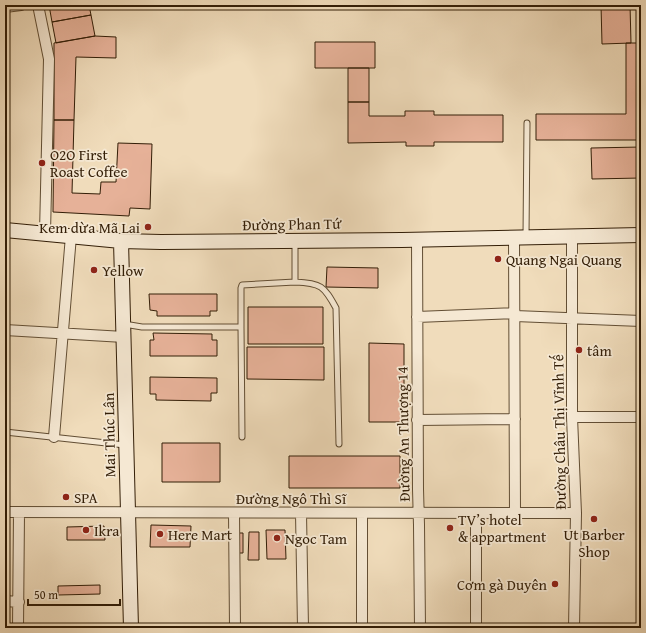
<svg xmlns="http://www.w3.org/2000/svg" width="646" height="633" font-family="'Gentium Book Plus',serif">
  <rect width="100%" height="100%" fill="#f0dcbb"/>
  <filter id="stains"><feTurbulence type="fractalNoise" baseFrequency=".005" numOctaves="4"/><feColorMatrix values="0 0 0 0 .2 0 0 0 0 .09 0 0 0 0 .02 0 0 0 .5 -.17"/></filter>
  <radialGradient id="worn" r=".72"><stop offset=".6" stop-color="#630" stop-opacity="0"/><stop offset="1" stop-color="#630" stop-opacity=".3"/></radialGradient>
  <path fill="#e6b198" stroke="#331e07" d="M49,5H89L91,15L52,22Z
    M601,5H630L631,43L602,44Z
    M91,15L95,36L56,43L52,22Z
    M95,36L116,37V58L76,57L74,120H54V43Z
    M315,42H375V68H315Z
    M626,43H641V140H536V114H626Z
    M348,68H369V102H348Z
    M348,102H369V116H405V111H434V115H503V142H434V146H406V142L348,143Z
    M54,120H74L72,193L100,194L101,182H116L118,143L152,144L150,209L130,208L129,216L53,212Z
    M641,147V178L592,179L591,148Z
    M327,267L378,268V288L326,287Z
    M149,294H217V311H210V316H157V311L150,310Z
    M248,307H323V344H248Z
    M153,333L212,334V340H217V356H150V340H154Z
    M369,343L404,344V422H369Z
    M247,347H324V380L247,379Z
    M150,377L217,378V393H211V401L156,400V394H150Z
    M162,443H220V482H162Z
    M289,456H400V488H289Z
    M151,525L191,526L190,547H150Z
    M104,526L105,540H67V527Z
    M266,530H285L286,559H267Z
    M249,532H259V560H248Z
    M235,533H243V553H235Z
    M100,585V594L58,595V586Z
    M153,625L175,626L176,628H153Z"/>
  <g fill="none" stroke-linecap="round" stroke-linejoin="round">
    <defs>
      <path id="lane" d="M526,236L527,123
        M295,242V282C321,283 324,286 336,308L339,444
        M124,324L142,327H241V288L242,285L295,282
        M241,327L242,437
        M5,432L125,445"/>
      <path id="street" d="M38,5L49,59L45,233
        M5,7L21,5
        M572,236V417L576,513L574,628
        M514,237L515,513
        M417,239L418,489L419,525L420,628
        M515,316L641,321
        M417,317L515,313
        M5,330L124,337
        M572,417H641
        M417,420L515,419
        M54,437L71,236
        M5,512L576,513
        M234,513L235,628
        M301,513L303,628
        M5,601L19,602
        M18,628L19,512
        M362,628V513
        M476,628V513"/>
      <path id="secondary" d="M5,230L121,241L161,242L402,240L641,235
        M121,241L131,628"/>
    </defs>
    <use href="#lane" stroke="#624e34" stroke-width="7"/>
    <use href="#street" stroke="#624e34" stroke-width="12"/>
    <use href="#secondary" stroke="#331e07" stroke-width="16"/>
    <use href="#lane" stroke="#f5e8d3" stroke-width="5"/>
    <use href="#street" stroke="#f5e8d3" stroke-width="10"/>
    <use href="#secondary" stroke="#f5e8d3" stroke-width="14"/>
  </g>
  <g fill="#8f2418" stroke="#f5e8d3" stroke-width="1.5">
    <circle cx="42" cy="163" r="4"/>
    <circle cx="148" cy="227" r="4"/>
    <circle cx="498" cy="259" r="4"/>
    <circle cx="94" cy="270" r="4"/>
    <circle cx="579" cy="350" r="4"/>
    <circle cx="66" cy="497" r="4"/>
    <circle cx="594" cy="519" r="4"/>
    <circle cx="450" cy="528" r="4"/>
    <circle cx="86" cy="530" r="4"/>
    <circle cx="160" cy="534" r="4"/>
    <circle cx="277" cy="538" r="4"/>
    <circle cx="555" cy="584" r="4"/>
  </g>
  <g text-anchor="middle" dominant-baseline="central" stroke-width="3.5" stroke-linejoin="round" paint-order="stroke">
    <g font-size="15" fill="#331e07" stroke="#f5e8d3" text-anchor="start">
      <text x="50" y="154">O2O First<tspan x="50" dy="17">Roast Coffee</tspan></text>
      <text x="140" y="227" text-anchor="end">Kem dừa Mã Lai</text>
      <text x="506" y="259">Quang Ngai Quang</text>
      <text x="102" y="270">Yellow</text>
      <text x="587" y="350">tâm</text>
      <text x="74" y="497">SPA</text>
      <text x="458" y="519">TV’s hotel<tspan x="458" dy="17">&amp; appartment</tspan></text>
      <text x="94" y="530">Ikra</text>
      <text x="168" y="534">Here Mart</text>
      <text x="594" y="534" text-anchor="middle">Ut Barber<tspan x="594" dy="17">Shop</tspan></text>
      <text x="285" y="538">Ngoc Tam</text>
      <text x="547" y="584" text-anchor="end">Cơm gà Duyên</text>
    </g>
    <g font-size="15" fill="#331e07" stroke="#f5e8d3">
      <text transform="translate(292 224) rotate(-1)">Đường Phan Tứ</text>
      <text transform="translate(559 432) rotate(-91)">Đường Châu Thị Vĩnh Tế</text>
      <text transform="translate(403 434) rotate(-91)">Đường An Thượng 14</text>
      <text transform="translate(109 435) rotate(-91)">Mai Thúc Lân</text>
      <text x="291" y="498">Đường Ngô Thì Sĩ</text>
    </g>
  </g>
  <rect width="646" height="633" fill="none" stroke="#f0dcbb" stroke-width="20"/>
  <rect x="6" y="6" width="634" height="621" fill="none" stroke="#331e07" stroke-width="2"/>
  <rect x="10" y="10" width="626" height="613" fill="none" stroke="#331e07"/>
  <path d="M28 599v6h92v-6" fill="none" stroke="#331e07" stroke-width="2"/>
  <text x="34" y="599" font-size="12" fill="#331e07" stroke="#f5e8d3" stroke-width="3" paint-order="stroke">50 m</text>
  <rect width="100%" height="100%" filter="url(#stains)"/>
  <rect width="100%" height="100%" fill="url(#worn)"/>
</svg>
